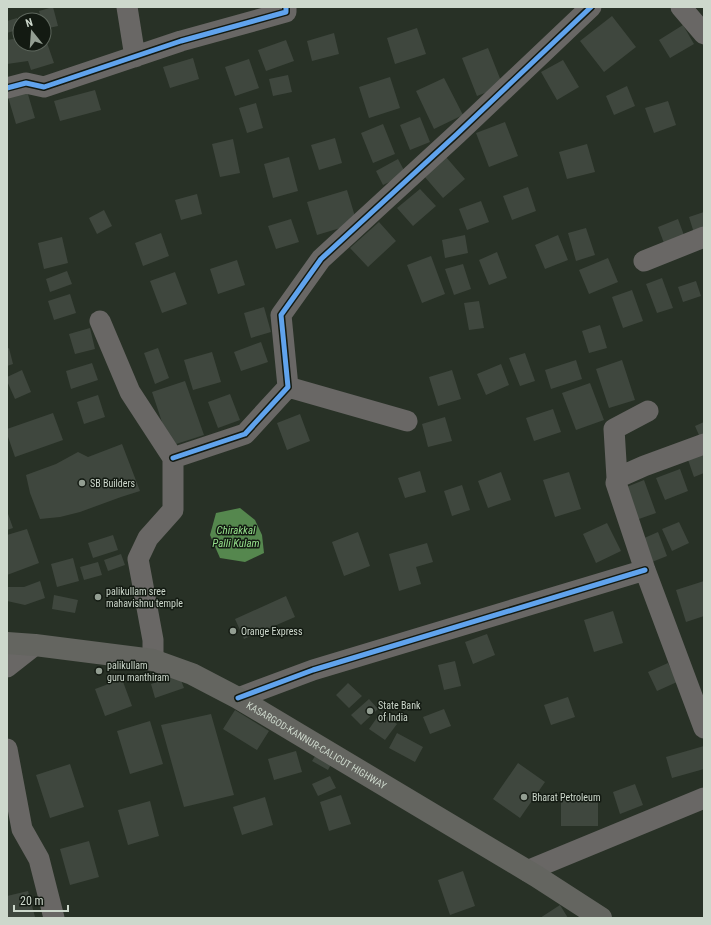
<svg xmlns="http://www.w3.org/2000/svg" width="711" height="925" font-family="'Roboto Condensed',sans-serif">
  <rect width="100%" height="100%" fill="#283126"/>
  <path fill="#55874e" d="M240,508L255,520L262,535L264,553L245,562L220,558L210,535L216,513Z"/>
  <path fill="#3f473e" d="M53,7L58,26L44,29V20H41L39,11Z
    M612,16L636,47L604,72L580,41Z
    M17,18L20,29L7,33V21Z
    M683,25L694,44L670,58L659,40Z
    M417,28L426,54L395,64L387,38Z
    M334,33L339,54L312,61L307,41Z
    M20,38V44H23V47L32,44H44V40H46L54,63L31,70L28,61L7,64V40Z
    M286,40L294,61L266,71L258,50Z
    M488,48L503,86L477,96L462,58Z
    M193,58L199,79L170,88L163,67Z
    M249,59L259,88L235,96L225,67Z
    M563,60L579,87L557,100L541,72Z
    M288,75L292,92L273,96L269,79Z
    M390,77L400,108L369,118L359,87Z
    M444,78L463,115L434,129L416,91Z
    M627,86L635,106L614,115L606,96Z
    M95,90L101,110L60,121L54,101Z
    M27,91L35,118L16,124L8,97Z
    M668,101L676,125L654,133L645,108Z
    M256,103L263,128L247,133L239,108Z
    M420,117L430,142L410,150L400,125Z
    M505,122L518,156L489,167L476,133Z
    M383,124L395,154L373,163L361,133Z
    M335,138L342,163L319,170L311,145Z
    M233,139L240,173L220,177L212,144Z
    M587,144L595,172L567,179L559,152Z
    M289,157L298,191L273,198L264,164Z
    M446,157L465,179L443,198L424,176Z
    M398,159L406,174L383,185L376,171Z
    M528,187L536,211L512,220L503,196Z
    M420,189L436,206L413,226L397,208Z
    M347,190L357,223L317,235L307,202Z
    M197,194L202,214L181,220L175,200Z
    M481,201L489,222L467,230L459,209Z
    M104,210L112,226L97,234L89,218Z
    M704,212V244L698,246L689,217Z
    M291,219L299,242L276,249L268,226Z
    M678,219L688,246L668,254L658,227Z
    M379,222L396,241L368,267L350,248Z
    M586,228L595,255L576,261L568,233Z
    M161,233L169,256L143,266L135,243Z
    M465,235L468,253L445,258L442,240Z
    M558,235L568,260L545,269L535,245Z
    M62,237L68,263L44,269L38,243Z
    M497,252L507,278L489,285L479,260Z
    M431,256L445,294L422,303L407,265Z
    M608,258L618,282L589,294L579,270Z
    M237,260L245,285L218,294L210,269Z
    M463,264L471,289L454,295L445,269Z
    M67,271L72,284L50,292L46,279Z
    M175,272L187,304L162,313L150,281Z
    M662,278L673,308L657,313L646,284Z
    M696,281L701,296L683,302L678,287Z
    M632,290L643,321L623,328L612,297Z
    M70,294L76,313L54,320L48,301Z
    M479,301L484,328L469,330L464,303Z
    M264,307L271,332L251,338L244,313Z
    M600,325L607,348L589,353L582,331Z
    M90,328L95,349L75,354L69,334Z
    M261,342L268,362L241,371L234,352Z
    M9,348L13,364L7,366V349Z
    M158,348L169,378L155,384L144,353Z
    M212,352L221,382L193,390L184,360Z
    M525,353L535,381L520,386L509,358Z
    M576,360L582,379L551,389L545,370Z
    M622,360L635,400L609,408L596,369Z
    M92,363L98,380L71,389L66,371Z
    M501,364L509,385L486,395L477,374Z
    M22,370L31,392L15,399L7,381V377Z
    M452,370L461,399L438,406L429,377Z
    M185,381L204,435L170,446L152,392Z
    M590,383L604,420L576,430L562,393Z
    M230,394L240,420L218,428L208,402Z
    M98,395L105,417L84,424L77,402Z
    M553,409L561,432L534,441L526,418Z
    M53,413L63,440L15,457L7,434V429Z
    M300,414L310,441L287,450L277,423Z
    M445,417L452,441L428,447L422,424Z
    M704,422V441L702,442L695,426Z
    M122,444L140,491L121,497L80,512L60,517L40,519L30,493L26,475L56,464L78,452L88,457Z
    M701,451L704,457V473L694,477L687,457Z
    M680,469L688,491L665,500L656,478Z
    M420,471L426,492L405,498L398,478Z
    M501,472L511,500L488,508L478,481Z
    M569,472L581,509L555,517L543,480Z
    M644,480L656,513L636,520L624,488Z
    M462,485L470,510L452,516L444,491Z
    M7,511L13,528L7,530Z
    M679,522L689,543L672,551L662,529Z
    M607,523L621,551L596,563L583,534Z
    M27,529L39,563L7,575V535Z
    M358,532L370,566L344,576L332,542Z
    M658,532L667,556L652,562L642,539Z
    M113,535L118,550L93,558L88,543Z
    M427,543L433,562L416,567L421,584L399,591L389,554Z
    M121,554L125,565L108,571L104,560Z
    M73,558L79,581L57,587L51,564Z
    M98,562L102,575L84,580L80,567Z
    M40,581L45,598L25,605L7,601V587H24Z
    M704,581V616L686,622L676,590Z
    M54,595L78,600L75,613L52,609Z
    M286,596L295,617L244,639L235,619Z
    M613,611L623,643L594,652L584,620Z
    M487,634L495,655L473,664L465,642Z
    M455,661L461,686L444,690L438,665Z
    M668,663L677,682L657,691L648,672Z
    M179,675L184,688L155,698L151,684Z
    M122,679L132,706L105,716L95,689Z
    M348,683L362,696L349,708L336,695Z
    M568,697L575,717L551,725L544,705Z
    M369,699L378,709L361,725L351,715Z
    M444,709L451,726L430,734L423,717Z
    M235,710L269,731L257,750L223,729Z
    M381,712L397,724L385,740L369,729Z
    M211,714L234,795L184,807L161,725Z
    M150,721L163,764L130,774L117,731Z
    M397,733L423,747L415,762L389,748Z
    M704,746V769L672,778L666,757Z
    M319,750L334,759L328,770L312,761Z
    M296,751L302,772L274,780L268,759Z
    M518,763L545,782L520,818L493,799Z
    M70,764L84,807L50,818L36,775Z
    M330,776L336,788L318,796L312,784Z
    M635,784L643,805L620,814L613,792Z
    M341,795L351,824L329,831L320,802Z
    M265,797L273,825L242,835L233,807Z
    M561,799H598V826H561Z
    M150,801L159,836L128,845L118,810Z
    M89,841L99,877L70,885L60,849Z
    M463,871L475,906L450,915L438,880Z
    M28,891L35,917L31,918H7V896Z
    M560,905L568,918H540Z"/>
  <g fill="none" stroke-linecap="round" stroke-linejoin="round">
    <path stroke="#696765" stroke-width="21" d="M127,7L135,57
      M681,7L704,34
      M7,88L26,83L44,87L181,41L286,12V7
      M644,261L704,237
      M100,321L130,392L173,458V510L148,538L138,559L153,640V660
      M288,387L407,421
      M704,444L644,466L617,478L616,483L645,570L704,728
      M173,458L245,434L288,387L281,315L321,259L457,134L591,7
      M617,478L614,429L648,411
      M7,667L35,645
      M238,698L313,670L645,570
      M7,749L22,829L39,859L54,918
      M527,871L704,798"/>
    <path stroke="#646560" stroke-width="22" id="s1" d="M7,643L35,645L153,660L192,674L238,698L536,876L601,918"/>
    <defs>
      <path id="cycleway" d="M7,88L26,83L44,87L181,41L286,12V7
        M173,458L245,434L288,387L281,315L321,259L457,134L591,7
        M238,698L313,670L645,570"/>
    </defs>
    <use href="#cycleway" stroke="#131a12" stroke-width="8"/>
    <use href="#cycleway" stroke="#60a3ed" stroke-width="5"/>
  </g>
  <g fill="#939e92" stroke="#131a12" stroke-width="1.5">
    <circle cx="82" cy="483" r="4"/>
    <circle cx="98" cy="597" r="4"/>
    <circle cx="233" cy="631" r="4"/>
    <circle cx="99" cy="671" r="4"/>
    <circle cx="370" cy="711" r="4"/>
    <circle cx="524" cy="797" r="4"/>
  </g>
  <g text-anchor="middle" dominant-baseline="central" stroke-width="3" stroke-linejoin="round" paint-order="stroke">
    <g font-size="10" fill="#cdd8cc" stroke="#131a12" text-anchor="start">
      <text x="90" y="483">SB Builders</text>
      <text x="106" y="591">palikullam sree<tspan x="106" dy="12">mahavishnu temple</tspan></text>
      <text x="241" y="631">Orange Express</text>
      <text x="107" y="665">palikullam<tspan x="107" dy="12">guru manthiram</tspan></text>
      <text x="378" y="705">State Bank<tspan x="378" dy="12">of India</tspan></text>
      <text x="532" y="797">Bharat Petroleum</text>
    </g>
    <g font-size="10" fill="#cdd8cc" stroke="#131a12">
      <text stroke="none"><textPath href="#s1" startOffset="332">KASARGOD-KANNUR-CALICUT HIGHWAY</textPath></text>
    </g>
    <g font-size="11" font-style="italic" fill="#96e18c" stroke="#131a12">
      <text x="236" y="530">Chirakkal<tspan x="236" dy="13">Palli Kulam</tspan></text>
    </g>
  </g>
  <rect width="711" height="925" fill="none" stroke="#cdd8cc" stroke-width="16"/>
  <g transform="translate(32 32) rotate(343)"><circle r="19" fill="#131a12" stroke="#5d665c"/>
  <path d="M0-3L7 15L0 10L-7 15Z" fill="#939e92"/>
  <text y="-6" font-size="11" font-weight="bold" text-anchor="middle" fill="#cdd8cc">N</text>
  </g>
  <path d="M14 905v6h54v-6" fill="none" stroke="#cdd8cc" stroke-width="2"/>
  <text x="20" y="905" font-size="12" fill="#cdd8cc" stroke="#131a12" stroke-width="3" paint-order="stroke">20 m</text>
</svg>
